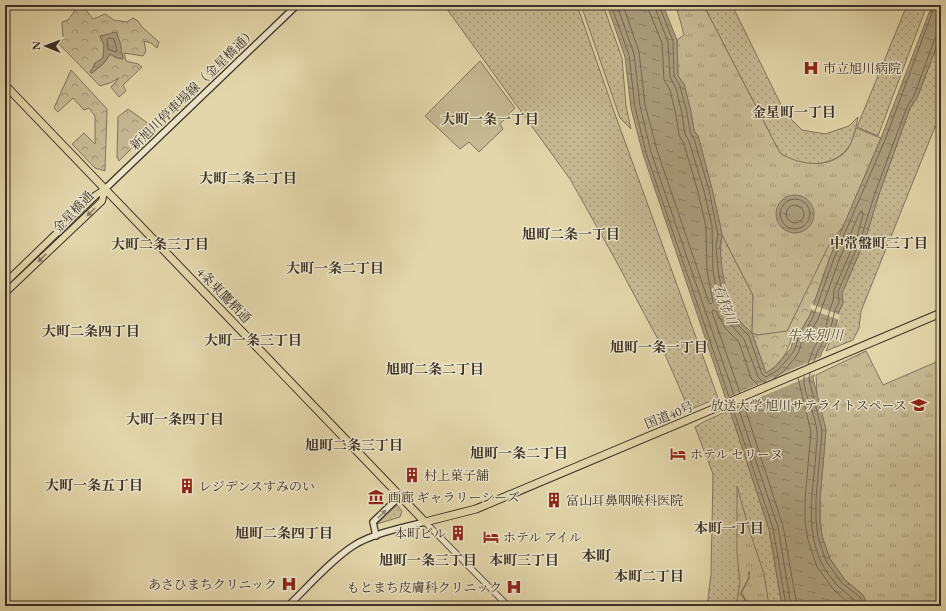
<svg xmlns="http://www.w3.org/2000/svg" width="946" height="611" font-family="'EB Garamond','Noto Serif JP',serif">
  <defs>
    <pattern id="grass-dots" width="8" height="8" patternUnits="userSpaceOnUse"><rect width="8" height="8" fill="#c6ba94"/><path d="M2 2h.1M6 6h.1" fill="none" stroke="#a29879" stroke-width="1.8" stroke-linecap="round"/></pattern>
    <pattern id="forest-crowns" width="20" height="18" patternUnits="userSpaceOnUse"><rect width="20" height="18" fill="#c6ba94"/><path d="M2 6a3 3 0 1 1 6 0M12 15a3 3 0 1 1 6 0" fill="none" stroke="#a29879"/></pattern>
    <pattern id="park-tufts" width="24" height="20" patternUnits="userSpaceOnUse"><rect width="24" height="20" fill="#c6ba94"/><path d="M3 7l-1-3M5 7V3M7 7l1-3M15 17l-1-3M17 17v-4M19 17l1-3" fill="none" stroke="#a29879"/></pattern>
    <pattern id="water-ripples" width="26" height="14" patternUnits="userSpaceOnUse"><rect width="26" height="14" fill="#aa9e7d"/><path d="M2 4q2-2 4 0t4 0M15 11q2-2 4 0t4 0" fill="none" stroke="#8c8166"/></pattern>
  </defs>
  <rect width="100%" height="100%" fill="#e2d6aa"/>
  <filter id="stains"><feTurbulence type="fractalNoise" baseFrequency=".005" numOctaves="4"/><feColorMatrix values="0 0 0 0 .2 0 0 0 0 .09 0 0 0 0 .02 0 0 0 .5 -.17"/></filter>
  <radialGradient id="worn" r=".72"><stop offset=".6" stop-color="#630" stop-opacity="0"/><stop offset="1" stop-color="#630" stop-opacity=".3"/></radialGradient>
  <path fill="url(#grass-dots)" stroke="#81755d" d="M444,5H577L616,117L718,398L689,410L661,345L615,259L570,179Z
    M581,5H603L622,58L626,106L631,129L620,118Z
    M701,5H732L785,113L802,130L825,134L849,126L858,117C856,128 854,140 847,149C839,160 821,165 808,164C798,164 788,158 780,153L704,6Z
    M907,5H927L878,136L857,127Z
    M941,35V124L935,127L861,311L859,328L853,340L826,351L835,329L839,311L843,303L842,293L865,240L879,194L910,108L917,98Z
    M722,235L753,295L752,333C748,329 742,325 739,320C722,300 718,260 722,235Z
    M730,410L769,529L782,606H707L711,575L713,474L695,427L705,421Z
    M397,505L402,511L400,517L377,524Z"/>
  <path fill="url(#forest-crowns)" stroke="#81755d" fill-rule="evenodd" d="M79,5H82L93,19L105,14L114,20L127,22L133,18L138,21L142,27L159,42L157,48L151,43L144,41L146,51L143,56L124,53L126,61L138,64L142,67L123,85L126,91L119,97L111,87L119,78L110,83L100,86L59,44L63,37L62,22L68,20ZM117,33L121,48L117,58L110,54L104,63L92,73L90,72L93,68L95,63L103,58L104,45L100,36Z
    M71,70L107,109L105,171L95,168L72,144L84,133L95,144V116L89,108L84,110L73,98L58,112L54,108Z
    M128,109L153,127L119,161L117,157L118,117Z
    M844,225L830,257L810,315L802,329L792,335C789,352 780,364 766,373L752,333L758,335Z"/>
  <path fill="url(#park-tufts)" stroke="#81755d" d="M695,5L704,6L780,153C798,164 823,169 842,155C850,149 853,138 856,128L881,138L844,225L829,245L787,331L758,335L752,333L753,295L722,235L712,189L698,136L694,131L691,112L684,84L678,76L677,40L684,35L677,9H686Z
    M866,351L883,385L941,360V606H868L863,595L845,580L830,559L822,536L820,521V499L826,430L817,396L816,375Z
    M737,486L749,529L764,574L769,606H736L740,583L737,554Z"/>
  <path fill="#c6ba94" stroke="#81755d" d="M480,61L515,108L500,124L503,129L479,152L469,142L460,149L425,116Z"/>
  <path fill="url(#water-ripples)" stroke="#7e725a" d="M607,5H663L677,40L678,76L684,84L691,112L694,131L698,136L712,189L720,224L722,235L720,246L722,269L728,302L738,320L752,333L766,373L776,367L787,353L791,348L794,336L802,329L810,315L830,257L881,138L932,5H941V35L917,98L910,108L879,194L865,240L842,293L843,303L839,311L835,329L822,352L813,378L826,430L820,499V521L822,536L830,559L845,580L863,595L868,606H782L769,529L732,417L643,154L631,108L625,57Z
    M116,32L120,42L123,59L117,58L110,54L104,63L92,73L90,72L93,68L95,63L103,58L104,45L100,36Z
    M776 214a19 19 0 1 1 38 0a19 19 0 1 1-38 0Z"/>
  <path fill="#e2d6aa" d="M811,304L840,315L839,320L810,309Z
    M823,356L817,373L728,411L724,399Z"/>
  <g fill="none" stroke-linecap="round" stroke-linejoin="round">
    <path stroke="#736752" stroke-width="1" d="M611,5L629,55L635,107L646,153L729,397
      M617,5L634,54L640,106L651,152L734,395
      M623,5L639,52L645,105L657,150L709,303L711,304L713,302L707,271L706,227L698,192L684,144L679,135L676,115L670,90L664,80L662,43L649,11L648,5
      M654,5L668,42L670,77L676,88L682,114L685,134L689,141L704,191L712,226L713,271L719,304L731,325L744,339L758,377L761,380L766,382
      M659,5L673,41L674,76L680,86L687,113L690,132L694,139L709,190L718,235L716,246L718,270L724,303L735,322L749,336L762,374L766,377L778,370L791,355L795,349L798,338L805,331L813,317L834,258L885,140L935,5
      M109,38L114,39L117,50L116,52L108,49L107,40Z
      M780 214a15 15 0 1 1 30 0a15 15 0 1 1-30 0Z
      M786 214a9 9 0 1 1 18 0a9 9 0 1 1-18 0Z
      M814,361L818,351L831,327L835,310L839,302L838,292L861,238L875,193L907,107L914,96L935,38L938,36L941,35
      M810,373L809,379L822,431L816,499V521L818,537L826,561L842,583L860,597L864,606
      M804,376C802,393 816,414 817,432C818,439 816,447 816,453C813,491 805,526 821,562C825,570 833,581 839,587C846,593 854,598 859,606
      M774,378L782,373L795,358L799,351L802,341L809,334L818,319L839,260L860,212L862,211L863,214L857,237L834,290L833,301L830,309L826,326L814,348L808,364
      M798,378L811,432L805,499V522L808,540L817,567L834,590L852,606
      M740,393L712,312L713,310L716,311L726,329L739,342L751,378L758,385
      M743,402L783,526L797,606
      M737,404L778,527L791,606
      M732,406L773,528L786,606"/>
    <path stroke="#7e725a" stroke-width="1.5" d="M749,572V578L741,593L749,606"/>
    <defs>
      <path id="tertiary" d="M425,522L508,606"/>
      <path id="secondary" d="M105,189L297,5
        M376,536L373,522L400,496
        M288,606C308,587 330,561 353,546C371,534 404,527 425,522"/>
      <path id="primary" d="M5,283L96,195L105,189
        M5,293L102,201L105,189"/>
      <path id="trunk" d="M5,85L425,522L476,509L941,313"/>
    </defs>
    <use href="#tertiary" stroke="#665a47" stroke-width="7"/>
    <use href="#secondary" stroke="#3c3026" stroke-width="8"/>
    <use href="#primary" stroke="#3c3026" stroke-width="8"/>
    <use href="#trunk" stroke="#3c3026" stroke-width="9"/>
    <use href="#tertiary" stroke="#ece4c8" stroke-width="5"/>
    <use href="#secondary" stroke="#ece4c8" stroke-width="5.5"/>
    <use href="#primary" stroke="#e2d6aa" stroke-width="6"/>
    <use href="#trunk" stroke="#e2d6aa" stroke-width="7"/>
  </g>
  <defs><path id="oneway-solid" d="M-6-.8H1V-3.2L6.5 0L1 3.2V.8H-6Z"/></defs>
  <g fill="#877b61">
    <use href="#oneway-solid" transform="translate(91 212) rotate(135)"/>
    <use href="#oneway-solid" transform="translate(42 258) rotate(137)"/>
  </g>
  <use fill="#948a77" href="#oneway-solid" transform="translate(382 514) rotate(-44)"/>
  <defs>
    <symbol id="hospital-bare" viewBox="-9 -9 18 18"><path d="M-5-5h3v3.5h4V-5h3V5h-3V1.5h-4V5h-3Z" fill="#8f2418" stroke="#ece4c8" stroke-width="2.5" paint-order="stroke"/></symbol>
    <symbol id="university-bare" viewBox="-9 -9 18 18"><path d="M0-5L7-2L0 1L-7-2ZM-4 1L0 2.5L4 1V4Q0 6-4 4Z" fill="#8f2418" stroke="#ece4c8" stroke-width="2.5" paint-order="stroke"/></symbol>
    <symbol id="hotel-bare" viewBox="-9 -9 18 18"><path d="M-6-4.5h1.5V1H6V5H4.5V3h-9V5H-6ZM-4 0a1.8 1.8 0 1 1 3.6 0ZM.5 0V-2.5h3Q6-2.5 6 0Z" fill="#8f2418" stroke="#ece4c8" stroke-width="2.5" paint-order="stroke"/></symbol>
    <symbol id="building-bare" viewBox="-9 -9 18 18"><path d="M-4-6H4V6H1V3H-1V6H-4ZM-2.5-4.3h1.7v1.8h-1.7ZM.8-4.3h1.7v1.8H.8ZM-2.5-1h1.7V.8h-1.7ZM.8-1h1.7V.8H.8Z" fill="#8f2418" stroke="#ece4c8" stroke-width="2.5" paint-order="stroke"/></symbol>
    <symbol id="museum-bare" viewBox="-9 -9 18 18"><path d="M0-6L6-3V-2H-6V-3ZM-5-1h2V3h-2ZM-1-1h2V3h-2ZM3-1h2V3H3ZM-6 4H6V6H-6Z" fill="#8f2418" stroke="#ece4c8" stroke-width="2.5" paint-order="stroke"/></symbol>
  </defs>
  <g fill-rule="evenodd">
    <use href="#hospital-bare" x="800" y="57" width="22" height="22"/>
    <use href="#university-bare" x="908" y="394" width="22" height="22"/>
    <use href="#hotel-bare" x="667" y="443" width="22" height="22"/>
    <use href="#building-bare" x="401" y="464" width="22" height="22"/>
    <use href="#building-bare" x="176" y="475" width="22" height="22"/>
    <use href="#museum-bare" x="365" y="486" width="22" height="22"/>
    <use href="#building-bare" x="543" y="489" width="22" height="22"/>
    <use href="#building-bare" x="447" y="522" width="22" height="22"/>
    <use href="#hotel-bare" x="480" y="526" width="22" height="22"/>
    <use href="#hospital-bare" x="278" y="573" width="22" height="22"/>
    <use href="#hospital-bare" x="503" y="576" width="22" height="22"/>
  </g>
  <g text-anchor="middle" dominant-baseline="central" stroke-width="3" stroke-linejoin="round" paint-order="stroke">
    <g font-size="13" fill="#3c3026" stroke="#ece4c8" text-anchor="start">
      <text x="823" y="68">市立旭川病院</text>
      <text x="907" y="405" text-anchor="end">放送大学 旭川サテライトスペース</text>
      <text x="690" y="454">ホテル セリーヌ</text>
      <text x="424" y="475">村上菓子舗</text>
      <text x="199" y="486">レジデンスすみのい</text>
      <text x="388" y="497">画廊 ギャラリーシーズ</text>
      <text x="566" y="500">富山耳鼻咽喉科医院</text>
      <text x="446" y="533" text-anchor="end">本町ビル</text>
      <text x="503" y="537">ホテル アイル</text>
      <text x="277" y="584" text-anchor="end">あさひまちクリニック</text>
      <text x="502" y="587" text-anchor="end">もとまち皮膚科クリニック</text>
    </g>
    <g font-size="13" fill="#3c3026" stroke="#ece4c8">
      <text transform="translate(193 89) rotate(-44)">新旭川停車場線（金星橋通）</text>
      <text transform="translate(73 212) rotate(-46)">金星橋通</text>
      <text transform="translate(224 295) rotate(46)">4条東鷹栖通</text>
      <text transform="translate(669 415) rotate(-22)">国道40号</text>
    </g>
    <g font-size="14" font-weight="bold" fill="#3c3026" stroke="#ece4c8">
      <text x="794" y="112">金星町一丁目</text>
      <text x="490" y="119">大町一条一丁目</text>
      <text x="248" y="178">大町二条二丁目</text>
      <text x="571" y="234">旭町二条一丁目</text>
      <text x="879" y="243">中常盤町三丁目</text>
      <text x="160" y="244">大町二条三丁目</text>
      <text x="335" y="268">大町一条二丁目</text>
      <text x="91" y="331">大町二条四丁目</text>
      <text x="253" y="340">大町一条三丁目</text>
      <text x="659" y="347">旭町一条一丁目</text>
      <text x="435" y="369">旭町二条二丁目</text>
      <text x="175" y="419">大町一条四丁目</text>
      <text x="354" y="445">旭町二条三丁目</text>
      <text x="519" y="453">旭町一条二丁目</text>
      <text x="94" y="485">大町一条五丁目</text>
      <text x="729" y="528">本町一丁目</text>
      <text x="284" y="533">旭町二条四丁目</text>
      <text x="428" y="560">旭町一条三丁目</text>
      <text x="524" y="560">本町三丁目</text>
      <text x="649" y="576">本町二丁目</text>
    </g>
    <g font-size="14" font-style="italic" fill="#584c3c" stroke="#ece4c8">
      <text transform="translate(725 304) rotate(70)">石狩川</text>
      <text x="815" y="335">牛朱別川</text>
    </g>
    <g font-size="15" font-weight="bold" fill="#3c3026" stroke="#ece4c8">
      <text x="596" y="555">本町</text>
    </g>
  </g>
  <rect width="946" height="611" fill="none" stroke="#e2d6aa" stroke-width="20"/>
  <rect x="6" y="6" width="934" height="599" fill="none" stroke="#3c3026" stroke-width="2"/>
  <rect x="10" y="10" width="926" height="591" fill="none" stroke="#3c3026"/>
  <g transform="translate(46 46) rotate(271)" stroke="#ece4c8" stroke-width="3" paint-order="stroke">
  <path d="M0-3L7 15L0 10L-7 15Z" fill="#3c3026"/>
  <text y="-6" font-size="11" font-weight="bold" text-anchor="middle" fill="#3c3026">N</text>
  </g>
  <rect width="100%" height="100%" filter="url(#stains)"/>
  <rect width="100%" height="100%" fill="url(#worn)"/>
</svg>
